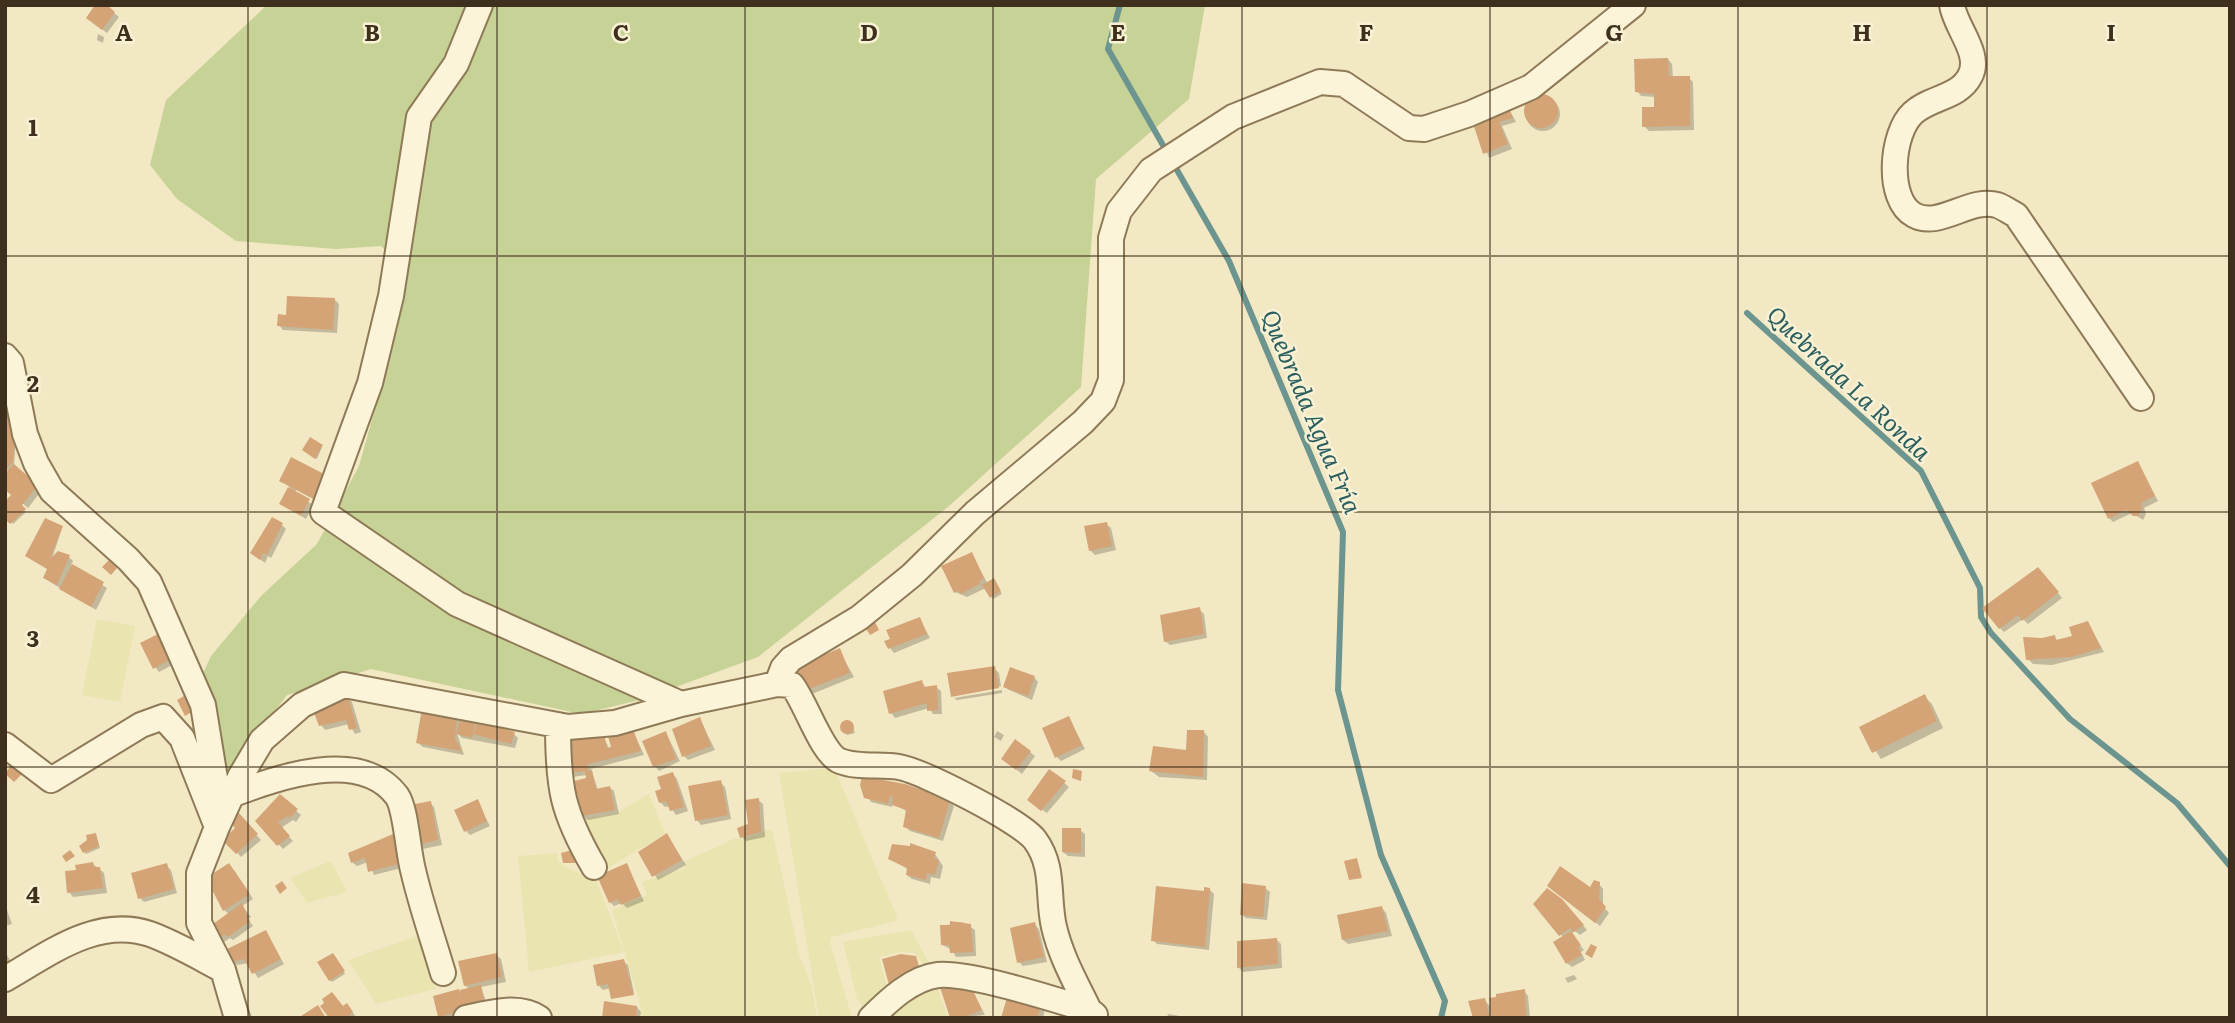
<svg xmlns="http://www.w3.org/2000/svg" width="2235" height="1023" font-family="Literata,serif">
  <rect width="100%" height="100%" fill="#f3e8c4"/>
  <path fill="#e9e4b0" d="M97,619L135,626L120,702L82,695Z
    M831,768L835,770L897,917L896,921L831,937L830,942L852,1018H819L779,773Z
    M649,794L665,834L603,871L582,819L615,814Z
    M772,829L799,954L811,984L817,1018H642L640,1004L612,910L647,895L642,882L685,868L683,862L736,838L742,839Z
    M558,853V861L569,869L596,879L624,952L529,972L518,856Z
    M331,861L347,892L307,903L290,878Z
    M911,930L928,961L924,965L914,953L900,952L879,957L889,994L868,1013L857,999L843,942Z
    M421,935L436,989L376,1004L348,960Z
    M936,984L948,1017L877,1018Z"/>
  <path fill="#c7d296" d="M267,5H1205L1189,99L1096,179L1081,387L948,507L758,657L640,700L581,714L371,669L287,695L228,772L199,682L211,656L261,596L317,544L359,466L398,327L404,276L402,267L381,246L336,249L236,241L177,199L150,165L166,100Z"/>
  <path fill="#0003" d="M114,13L119,17L107,33L92,22Z
    M98,34L104,37L103,43L97,40Z
    M1668,59L1672,64L1673,78H1689L1693,82L1694,130L1649,131L1644,126L1656,109L1655,97L1641,96L1637,91Z
    M1526 114a17 17 0 1 1 34 0a17 17 0 1 1-34 0Z
    M1507,105L1516,122L1502,126L1512,149L1489,158L1473,118Z
    M335,300L339,304L337,333L283,330L279,325L288,317Z
    M5,412L17,424L14,466L41,491L28,508L5,488L12,468L5,471Z
    M322,447L317,459L306,452Z
    M2138,463L2158,501L2144,508L2146,514L2143,520L2132,513L2113,522L2109,518Z
    M325,476L319,502L296,490L295,493L313,505L306,519L281,503L290,487L281,480Z
    M11,498L26,512L13,524L5,517Z
    M1106,524L1111,528L1116,550L1095,555L1090,550Z
    M282,525L286,529L271,558L268,556L265,563L257,557Z
    M62,528L52,559L69,557L73,561L71,565L107,588L96,610L50,582L45,577L49,569L29,558Z
    M971,554L988,584L995,582L1002,594L993,599L986,588L967,597L955,592Z
    M2042,573L2062,598L2028,624L2023,619L2004,632L2000,628Z
    M1199,609L1204,614L1207,638L1170,645L1165,641Z
    M920,619L930,638L894,653L890,648Z
    M2088,623L2104,652L2052,665L2033,664L2028,659L2042,640L2054,637L2058,641L2074,638Z
    M158,636L174,664L159,672L155,667Z
    M839,650L854,677L812,694L808,689Z
    M994,668L999,673L1001,686L952,696L949,675Z
    M1034,677L1038,682L1032,700L1007,689V685Z
    M922,682L926,688L936,687L941,691L942,714H933L929,708L895,718L891,713Z
    M1002,690V693L957,700L954,698Z
    M347,697L352,702L361,732L355,734L349,724L325,730L321,725Z
    M1925,697L1932,704L1943,728L1881,759L1861,728Z
    M424,704L514,734L518,738L515,748L462,738L457,733L464,755L423,747L418,743Z
    M1069,718L1085,749L1061,761L1057,757Z
    M700,719L715,750L688,760L684,756Z
    M851,722L855,733L847,735L842,725Z
    M633,731L644,755L591,769L598,790L609,787L614,791L619,814L588,820L583,816L576,782L588,780L587,775L572,777L568,773L603,736L610,750Z
    M997,731L1004,735L1001,741L994,737Z
    M1204,732L1208,737L1207,780L1159,777L1151,771L1188,752Z
    M666,733L680,761L659,771L655,766Z
    M1016,741L1035,756L1022,774L1008,763Z
    M673,774L677,779L688,811L676,815L670,806L665,807L660,802Z
    M720,782L725,787L731,819L701,825L697,820Z
    M1064,783L1069,787L1047,813L1033,804Z
    M861,785L949,801L954,806L943,841L910,831L905,826L908,812L893,803L892,807L871,802Z
    M280,797L301,815L296,822L293,820L281,828L293,841L283,849L258,821Z
    M758,800L763,804L765,837L746,841L742,837L750,825Z
    M477,801L490,826L470,835L466,831Z
    M430,803L434,807L442,845L418,850Z
    M239,816L261,840L241,857L225,840L238,828Z
    M1080,830L1085,834V857L1068,856L1063,852Z
    M96,835L100,848L86,854L81,847Z
    M398,835L409,866L374,875L368,862L357,866L352,862Z
    M667,835L686,865L658,880L640,852Z
    M935,854L943,866L940,879L931,877L930,884L912,879L907,875L909,870L890,858Z
    M93,864L104,873L107,893L73,897L69,892L78,871Z
    M166,865L171,870L177,893L144,902L140,898Z
    M626,865L644,901L627,908L622,903L614,906L610,902Z
    M234,870L253,899L242,906L251,917L248,919L253,926L233,940L230,938L224,942L219,938L229,914L224,910Z
    M1599,884L1603,889V906L1609,913L1600,926L1553,890L1591,889Z
    M1265,888L1270,892L1267,920L1246,918L1241,914Z
    M1210,890L1214,894L1209,950L1157,944L1153,940Z
    M5,904L12,924L5,926Z
    M1566,906L1587,930L1580,935L1575,931L1571,934L1584,950L1581,952L1585,960L1572,967L1567,963L1564,938L1560,934Z
    M1382,908L1386,913L1392,936L1348,944L1343,940Z
    M962,922L975,930L976,956L956,957L951,949L942,945V926Z
    M1034,924L1039,929L1047,962L1023,966L1019,962Z
    M265,932L284,964L258,978L248,963L237,965L233,961Z
    M1277,940L1281,944L1282,968L1243,972L1239,968Z
    M5,951L16,972L5,978Z
    M496,955L501,959L506,982L481,987L489,1010L441,1018L435,997L469,989L465,985Z
    M335,956L345,974L332,982L330,980Z
    M623,961L628,965L634,993L612,997L611,988L603,990L598,985Z
    M1574,975L1577,979L1568,983L1565,978Z
    M971,989L985,1015L952,1018Z
    M1524,991L1528,996L1530,1018H1475L1484,1000L1492,1008Z
    M1009,996L1045,1009L1043,1018H1003Z
    M637,1007L641,1012L640,1018H603Z
    M343,1008L351,1010L356,1017L331,1018Z
    M1168,1014L1180,1016L1181,1018H1167Z"/>
  <g fill="none" stroke-linecap="round" stroke-linejoin="round">
    <path stroke="#6b958e" stroke-width="6" d="M1120,5L1108,49L1168,154
      M1173,163L1229,261L1343,532L1338,690L1381,855L1445,1001L1441,1018
      M1747,313L1921,471L1980,588L1981,617L1991,633L2070,719L2177,803L2230,866"/>
  </g>
  <path fill="#d4a476" d="M95,5H107L115,12L102,30L86,18Z
    M1668,58L1669,76H1690V126L1642,127V107H1654V94L1635,92L1634,59Z
    M1524 111a17 17 0 1 1 34 0a17 17 0 1 1-34 0Z
    M1507,103L1513,118L1499,122L1508,144L1483,154L1471,117Z
    M287,296L335,298L333,330L277,326L278,314L286,315Z
    M5,409L16,421L13,462L5,470Z
    M310,437L323,445L315,459L302,450Z
    M291,457L326,475L314,499L279,481Z
    M2138,461L2155,496L2141,503L2142,508L2138,516H2133L2126,510L2108,519L2091,483Z
    M14,464L38,485L22,505L26,509L10,524L5,519V501L11,495L5,490V473Z
    M288,487L310,499L301,516L279,504Z
    M272,517L283,523L267,555L263,553L260,560L250,553Z
    M45,518L63,526L50,559L58,551L70,555L57,585L43,578L47,569L25,556Z
    M1107,522L1112,546L1089,551L1084,526Z
    M972,552L984,578L979,582L980,584L961,594L958,591L954,593L941,566Z
    M109,560L117,568L111,575L102,567Z
    M72,564L104,582L91,607L59,589Z
    M2038,567L2059,592L2022,621L2018,615L1999,629L1982,608Z
    M994,578L1001,591L990,598L982,585Z
    M1200,607L1204,634L1164,642L1160,615Z
    M920,617L927,634L888,649L884,641L890,639L886,630Z
    M2088,621L2101,648L2072,657L2026,660L2023,637L2042,638L2055,635L2056,640L2072,636L2069,627Z
    M875,622L879,630L870,635L865,627Z
    M158,634L171,659L153,669L140,643Z
    M840,648L850,673L806,690L796,667Z
    M995,666L999,688L951,697L947,673Z
    M1010,667L1035,676L1028,696L1003,687Z
    M922,680L924,687L937,685L938,710L927,711V703L889,714L883,691Z
    M189,693L198,708L185,716L177,700Z
    M1925,694L1937,721L1872,753L1859,727Z
    M348,696L357,728L349,730L346,720L319,726L313,710Z
    M423,702L458,709L455,739L462,751L416,743Z
    M461,716L476,720L472,738L456,734Z
    M1069,716L1082,745L1055,758L1042,728Z
    M700,717L711,746L682,757L672,729Z
    M840 727a7 7 0 1 1 14 0a7 7 0 1 1-14 0Z
    M478,721L515,732L511,744L473,734Z
    M633,729L641,751L588,764V771L566,773L563,740L604,734L607,748L611,747L608,736Z
    M1187,730H1204L1203,777L1149,771L1153,746L1186,750Z
    M666,731L676,759L653,767L642,741Z
    M1015,739L1031,751L1016,770L1001,759Z
    M13,762L24,772L14,782L5,774Z
    M1049,769L1066,781L1041,811L1027,800Z
    M1073,769L1082,771L1081,781L1072,778Z
    M592,770L596,789L610,786L615,810L581,816L574,781L586,778L585,772Z
    M673,772L684,807L670,811L666,801L659,803L655,791L661,789L657,777Z
    M862,776L905,784L950,800L939,838L903,827L906,810L892,805L893,797L890,796L888,804L864,798L860,785Z
    M721,780L728,815L695,821L688,786Z
    M280,794L298,809L290,818L288,816L278,822L290,836L277,846L255,821Z
    M759,798L761,832L740,838L737,828L748,824L745,800Z
    M478,799L487,821L464,832L454,810Z
    M431,801L438,840L412,846L404,806Z
    M239,813L258,834L236,854L222,840L235,828L229,821Z
    M1062,828H1081V853L1062,852Z
    M398,832L406,862L368,872L365,858L351,863L348,853Z
    M96,833L99,846L83,853L79,846L87,840L86,835Z
    M667,833L682,860L652,877L638,852Z
    M910,843L936,852L934,858L939,860L935,875L927,873L926,880L906,875L907,868L888,859L892,844L910,846Z
    M580,848L587,863H563L561,853Z
    M70,850L75,856L66,862L62,856Z
    M1357,858L1362,878L1349,880L1344,861Z
    M93,862L94,867H100L103,888L67,893L65,871L76,870L75,865Z
    M167,863L174,889L138,899L131,873Z
    M229,863L250,894L223,911L206,878Z
    M627,863L641,896L621,905L618,899L609,903L597,876Z
    M1560,866L1590,887L1594,880L1600,882L1599,899L1606,907L1595,923L1547,886Z
    M282,881L287,888L280,894L275,886Z
    M1242,883L1266,886L1263,917L1240,915Z
    M1156,886L1204,891V887L1210,888L1205,947L1151,941Z
    M1547,888L1562,899L1584,925L1574,932L1570,928L1559,936L1533,904Z
    M242,903L250,921L228,937L225,934L218,939L209,927Z
    M1382,906L1388,931L1342,940L1337,915Z
    M950,921L971,924L973,952L950,953L949,945H941L940,925H950Z
    M1035,922L1044,957L1017,963L1010,928Z
    M266,930L281,959L252,974L244,959L231,962L225,950Z
    M1571,931L1581,945L1578,947L1582,955L1566,964L1553,942Z
    M1277,938L1278,964L1237,968V941Z
    M1591,944L1597,947L1592,958L1585,954Z
    M333,953L345,971L329,981L317,962Z
    M497,953L502,977L464,986L458,961Z
    M901,954L916,956L922,976L889,985L882,959Z
    M624,959L634,995L611,999L608,984L597,986L593,965Z
    M939,984L972,988L982,1010L962,1018H950Z
    M481,985L485,1005L438,1017L433,996L459,989L462,1000L460,990Z
    M1525,989L1526,1018H1492L1489,998L1496,997V994Z
    M332,992L343,1006L347,1003L353,1012L346,1018H329L320,1006L324,1003L322,999Z
    M1008,994L1042,1003L1037,1018H1001Z
    M1485,998L1490,1018H1473L1468,1001Z
    M604,1001L637,1006L636,1018H602Z
    M318,1005L326,1018H298Z"/>
  <g fill="none" stroke-linecap="round" stroke-linejoin="round">
    <defs>
      <path id="minor" d="M480,5L456,64L419,117L391,296L370,383L323,512L457,604L681,704
        M1952,5C1955,27 1982,54 1970,76C1959,98 1930,97 1913,113C1891,133 1886,200 1914,215C1939,229 1970,197 1997,205C2003,207 2010,212 2016,215L2141,398
        M5,356L11,363L25,434L36,463L52,491L128,559L149,582L203,705L221,815
        M777,684L783,668L791,659L859,618L912,575L975,513L1083,422L1103,401L1111,380V238L1119,211L1151,170L1233,117L1320,82L1344,84L1409,128L1424,129L1469,114L1531,87L1633,5
        M558,725C558,788 562,812 594,867
        M5,745L51,780L141,725L163,717L182,738L217,827L199,873V923L223,970L237,1018
        M231,795C277,778 360,747 397,796C406,809 408,852 413,870C421,905 433,939 443,973
        M217,827L240,777L262,740L302,705L344,685L568,727L615,723L681,704L777,684L792,685C806,703 822,754 840,761C857,768 881,764 899,767C922,771 1021,821 1035,840C1055,867 1047,897 1054,927C1061,957 1076,983 1089,1010
        M5,979C49,954 97,916 150,934C175,943 200,958 223,970
        M466,1018C488,1013 519,1004 539,1018
        M871,1018C888,1001 912,978 938,975C969,972 1057,1000 1089,1010L1095,1015"/>
    </defs>
    <use href="#minor" stroke="#8f7a58" stroke-width="28"/>
    <use href="#minor" stroke="#fcf4d8" stroke-width="24"/>
  </g>
  <path fill="none" stroke="#3e301d" stroke-width="2" stroke-opacity="0.55" d="M248,5V1018M497,5V1018M745,5V1018M993,5V1018M1242,5V1018M1490,5V1018M1738,5V1018M1987,5V1018M5,256H2230M5,512H2230M5,767H2230"/>
  <g text-anchor="middle" dominant-baseline="central" stroke-width="5" stroke-linejoin="round" paint-order="stroke">
    <g font-size="24" font-style="italic" fill="#2b5f5f" stroke="#f9f1d4">
      <text transform="translate(1850 382) rotate(43)">Quebrada La Ronda</text>
      <text transform="translate(1313 411) rotate(67)">Quebrada Agua Fría</text>
    </g>
  </g>
  <g font-size="23" text-anchor="middle" font-weight="bold" fill="#3e301d" stroke="#f9f1d4" stroke-width="5" stroke-linejoin="round" paint-order="stroke">
    <text x="124" y="41">A</text>
    <text x="372" y="41">B</text>
    <text x="621" y="41">C</text>
    <text x="869" y="41">D</text>
    <text x="1118" y="41">E</text>
    <text x="1366" y="41">F</text>
    <text x="1614" y="41">G</text>
    <text x="1862" y="41">H</text>
    <text x="2111" y="41">I</text>
    <text x="33" y="136">1</text>
    <text x="33" y="392">2</text>
    <text x="33" y="647">3</text>
    <text x="33" y="903">4</text>
  </g>
  <rect width="2235" height="1023" fill="none" stroke="#3e301d" stroke-width="14"/>
</svg>
